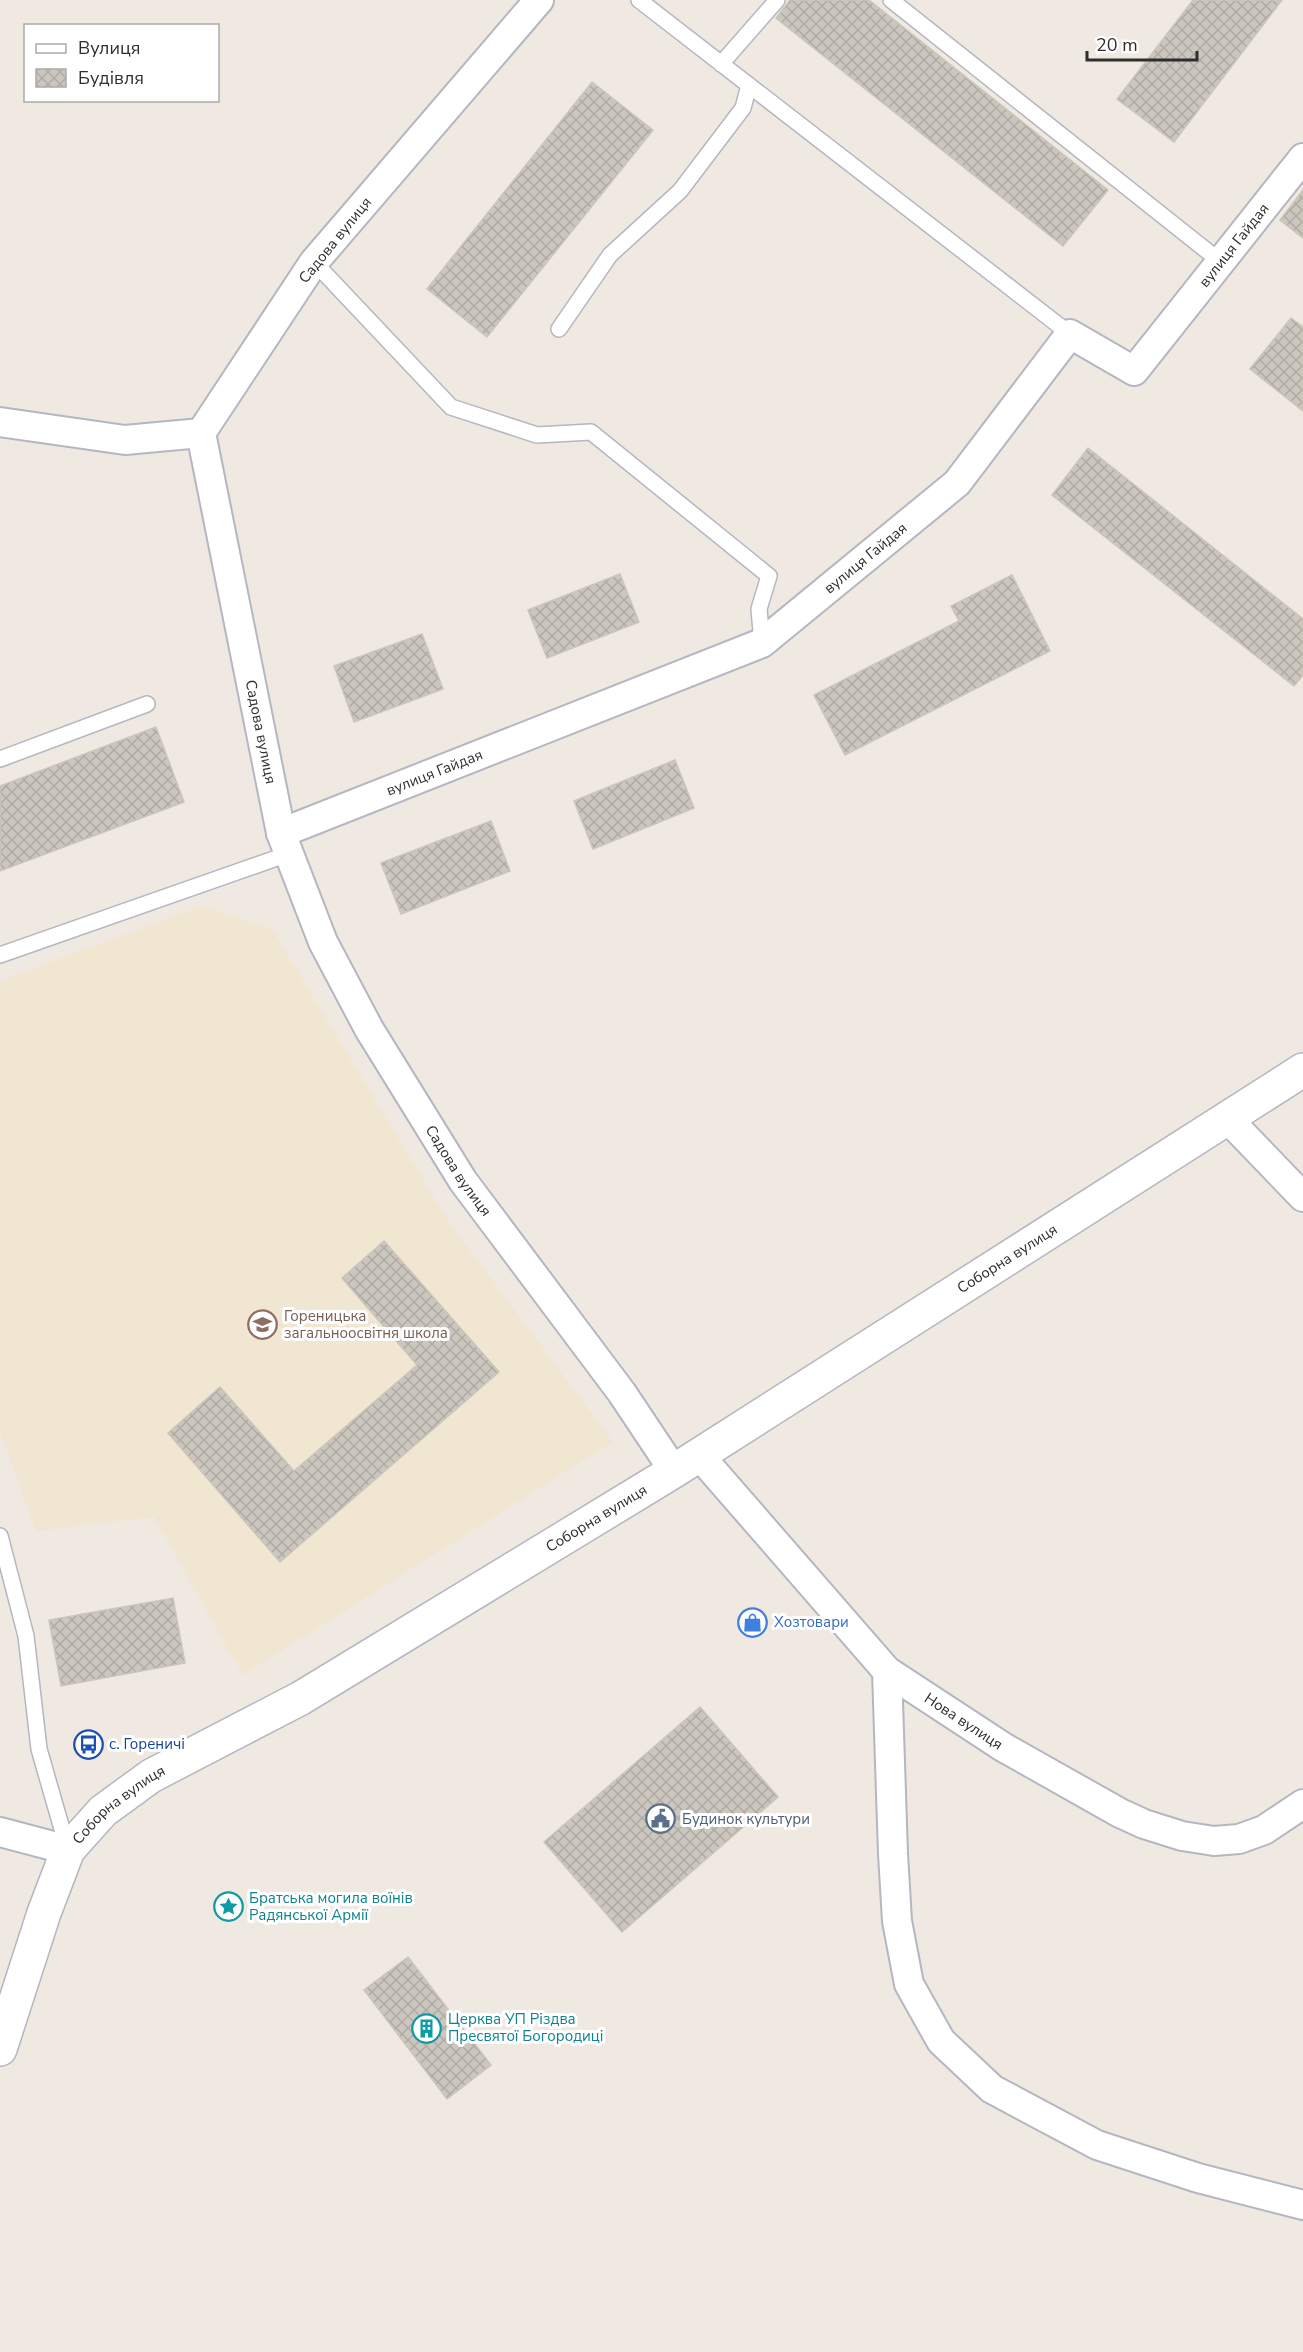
<svg xmlns="http://www.w3.org/2000/svg" width="1303" height="2352" font-family="'Nunito Sans',sans-serif">
  <defs>
    <pattern id="building-cross-hatch" width="8" height="8" patternUnits="userSpaceOnUse" patternTransform="scale(1.5)"><rect width="8" height="8" fill="#cbc7bf"/><path d="M0 0l8 8M0 8l8-8" fill="none" stroke="#afaba4"/></pattern>
  </defs>
  <rect width="100%" height="100%" fill="#efe9e1"/>
  <path fill="#f0e6d1" d="M202,906L272,929L447,1219L613,1442L243,1675L154,1517L36,1531L0,1431V981Z"/>
  <path fill="url(#building-cross-hatch)" stroke="#cbc5ba" stroke-width="1.5" d="M790,0H869L1108,190L1063,246L776,18Z
    M1193,0H1282L1174,142L1117,99Z
    M592,82L653,130L487,337L427,289Z
    M1303,190V238L1280,220Z
    M1291,318L1303,327V411L1250,369Z
    M1088,448L1303,619V675L1294,686L1052,495Z
    M620,574L639,622L547,658L528,610Z
    M1012,575L1050,651L845,755L814,695L959,621L951,606Z
    M422,634L443,689L354,722L334,666Z
    M156,727L184,802L0,871V786Z
    M675,760L694,808L593,849L574,801Z
    M491,821L510,871L401,914L381,863Z
    M384,1241L499,1372L280,1562L168,1433L220,1387L294,1471L417,1365L342,1278Z
    M173,1598L185,1663L61,1686L49,1620Z
    M700,1707L778,1797L622,1932L544,1842Z
    M408,1957L491,2065L447,2099L364,1990Z"/>
  <g fill="none" stroke-linecap="round" stroke-linejoin="round">
    <defs>
      <path id="service" d="M639,0L1070,334
        M891,0L1221,262
        M721,64L777,0
        M314,262L451,407L537,435L591,432L769,576L759,609L762,643
        M559,329L610,255L680,191L743,108L749,85
        M0,759L147,704
        M0,955L291,853
        M0,1536L26,1636L39,1749L68,1850"/>
      <g id="minor">
        <path id="s1" d="M539,0L314,262L201,433L281,833L323,942L369,1029L463,1181L622,1393L674,1471"/>
        <path d="M0,422L125,440L201,433"/>
        <path id="s2" d="M281,833L762,643L957,483L1070,334L1134,371L1303,158"/>
        <path d="M1226,1117L1303,1197"/>
        <path id="s3" d="M699,1455L887,1671L1003,1747L1120,1813L1144,1824L1182,1836L1214,1841L1239,1839L1264,1830L1303,1804"/>
        <path d="M887,1671L893,1854L897,1921L909,1984L941,2041L992,2089L1097,2145L1198,2178L1303,2205"/>
        <path d="M0,1832L68,1850"/>
      </g>
      <g id="secondary">
        <path id="s4" d="M0,2049L44,1913L68,1850L103,1811L151,1776L301,1698L674,1471L1303,1070"/>
      </g>
    </defs>
    <use href="#service" stroke="#b4b7c1" stroke-width="18"/>
    <use href="#minor" stroke="#b4b7c1" stroke-width="32"/>
    <use href="#secondary" stroke="#b4b7c1" stroke-width="36"/>
    <use href="#service" stroke="#fff" stroke-width="15"/>
    <use href="#minor" stroke="#fff" stroke-width="28"/>
    <use href="#secondary" stroke="#fff" stroke-width="33"/>
  </g>
  <defs>
    <symbol id="school-ring" viewBox="-11 -11 22 22"><circle r="9.5" fill="#fff" stroke="#8d6e63" stroke-width="1.5"/><path d="M0-5L7-2L0 1L-7-2ZM-4 1L0 2.5L4 1V4Q0 6-4 4Z" fill="#8d6e63"/></symbol>
    <symbol id="shop-ring" viewBox="-11 -11 22 22"><circle r="9.5" fill="#fff" stroke="#3f7fe0" stroke-width="1.5"/><path d="M-5-2.5h2.3a2.7 3.5 0 0 1 5.4 0H5L5.5 6h-11ZM-1.5-2.5h3a1.5 2.3 0 0 0-3 0Z" fill="#3f7fe0"/></symbol>
    <symbol id="bus-ring" viewBox="-11 -11 22 22"><circle r="9.5" fill="#fff" stroke="#1a4fb4" stroke-width="1.5"/><path d="M-5-6H5V4H4V6H2V4H-2V6H-4V4H-5ZM-3.5-4V0h7V-4ZM-3.5 1.2v1.5H-2V1.2ZM2 1.2v1.5H3.5V1.2Z" fill="#1a4fb4"/></symbol>
    <symbol id="civic-ring" viewBox="-11 -11 22 22"><circle r="9.5" fill="#fff" stroke="#5c6f8a" stroke-width="1.5"/><path d="M-.6-6.5H3V-4.5H.6V-3L4-1V1h2V6H-6V1h2V-1L-.6-3ZM-1.2 2.5V6h2.4V2.5Z" fill="#5c6f8a"/></symbol>
    <symbol id="sight-ring" viewBox="-11 -11 22 22"><circle r="9.5" fill="#fff" stroke="#0f9aa8" stroke-width="1.5"/><path d="M0-6L1.8-2.2L6-1.7L2.9 1.2L3.7 5.4L0 3.3L-3.7 5.4L-2.9 1.2L-6-1.7L-1.8-2.2Z" fill="#0f9aa8"/></symbol>
    <symbol id="building-ring" viewBox="-11 -11 22 22"><circle r="9.5" fill="#fff" stroke="#0f9aa8" stroke-width="1.5"/><path d="M-4-6H4V6H1V3H-1V6H-4ZM-2.5-4.3h1.7v1.8h-1.7ZM.8-4.3h1.7v1.8H.8ZM-2.5-1h1.7V.8h-1.7ZM.8-1h1.7V.8H.8Z" fill="#0f9aa8"/></symbol>
  </defs>
  <g fill-rule="evenodd">
    <use href="#school-ring" x="246" y="1308" width="33" height="33"/>
    <use href="#shop-ring" x="736" y="1606" width="33" height="33"/>
    <use href="#bus-ring" x="72" y="1728" width="33" height="33"/>
    <use href="#civic-ring" x="644" y="1802" width="33" height="33"/>
    <use href="#sight-ring" x="212" y="1890" width="33" height="33"/>
    <use href="#building-ring" x="410" y="2012" width="33" height="33"/>
  </g>
  <g text-anchor="middle" dominant-baseline="central" stroke-width="6" stroke-linejoin="round" paint-order="stroke">
    <g font-size="15" fill="#2e2e2e" stroke="#fff">
      <text transform="translate(335 240) rotate(-51)">Садова вулиця</text>
      <text stroke="none"><textPath href="#s2" startOffset="1191">вулиця Гайдая</textPath></text>
      <text stroke="none"><textPath href="#s2" startOffset="651">вулиця Гайдая</textPath></text>
      <text stroke="none"><textPath href="#s1" startOffset="855">Садова вулиця</textPath></text>
      <text stroke="none"><textPath href="#s2" startOffset="165">вулиця Гайдая</textPath></text>
      <text stroke="none"><textPath href="#s1" startOffset="1341">Садова вулиця</textPath></text>
      <text stroke="none"><textPath href="#s4" startOffset="1323">Соборна вулиця</textPath></text>
      <text stroke="none"><textPath href="#s4" startOffset="837">Соборна вулиця</textPath></text>
      <text stroke="none"><textPath href="#s3" startOffset="378">Нова вулиця</textPath></text>
      <text stroke="none"><textPath href="#s4" startOffset="279">Соборна вулиця</textPath></text>
    </g>
    <g font-size="15" fill="#785e54" stroke="#fff" text-anchor="start">
      <text x="284" y="1316">Гореницька<tspan x="284" dy="17">загальноосвітня школа</tspan></text>
    </g>
    <g font-size="15" fill="#366cbe" stroke="#fff" text-anchor="start">
      <text x="774" y="1622">Хозтовари</text>
    </g>
    <g font-size="15" fill="#164399" stroke="#fff" text-anchor="start">
      <text x="109" y="1744">с. Гореничі</text>
    </g>
    <g font-size="15" fill="#4e5e75" stroke="#fff" text-anchor="start">
      <text x="682" y="1819">Будинок культури</text>
    </g>
    <g font-size="15" fill="#0d838f" stroke="#fff" text-anchor="start">
      <text x="249" y="1898">Братська могила воїнів<tspan x="249" dy="17">Радянської Армії</tspan></text>
      <text x="448" y="2019">Церква УП Різдва<tspan x="448" dy="17">Пресвятої Богородиці</tspan></text>
    </g>
  </g>
  <rect x="24" y="24" width="195" height="78" fill="#ffffff" stroke="#ababab" stroke-width="1.5"/>
  <rect x="36" y="44" width="30" height="9" fill="#ffffff" stroke="#ababab" stroke-width="1.5"/>
  <text x="78" y="54" font-size="18" fill="#2e2e2e">Вулиця</text>
  <rect x="36" y="69" width="30" height="18" fill="url(#building-cross-hatch)" stroke="#ababab" stroke-width="1.5"/>
  <text x="78" y="84" font-size="18" fill="#2e2e2e">Будівля</text>
  <path d="M1087 51v9h110v-9" fill="none" stroke="#2e2e2e" stroke-width="3"/>
  <text x="1096" y="51" font-size="18" fill="#2e2e2e" stroke="#ffffff" stroke-width="4.5" paint-order="stroke">20 m</text>
</svg>
